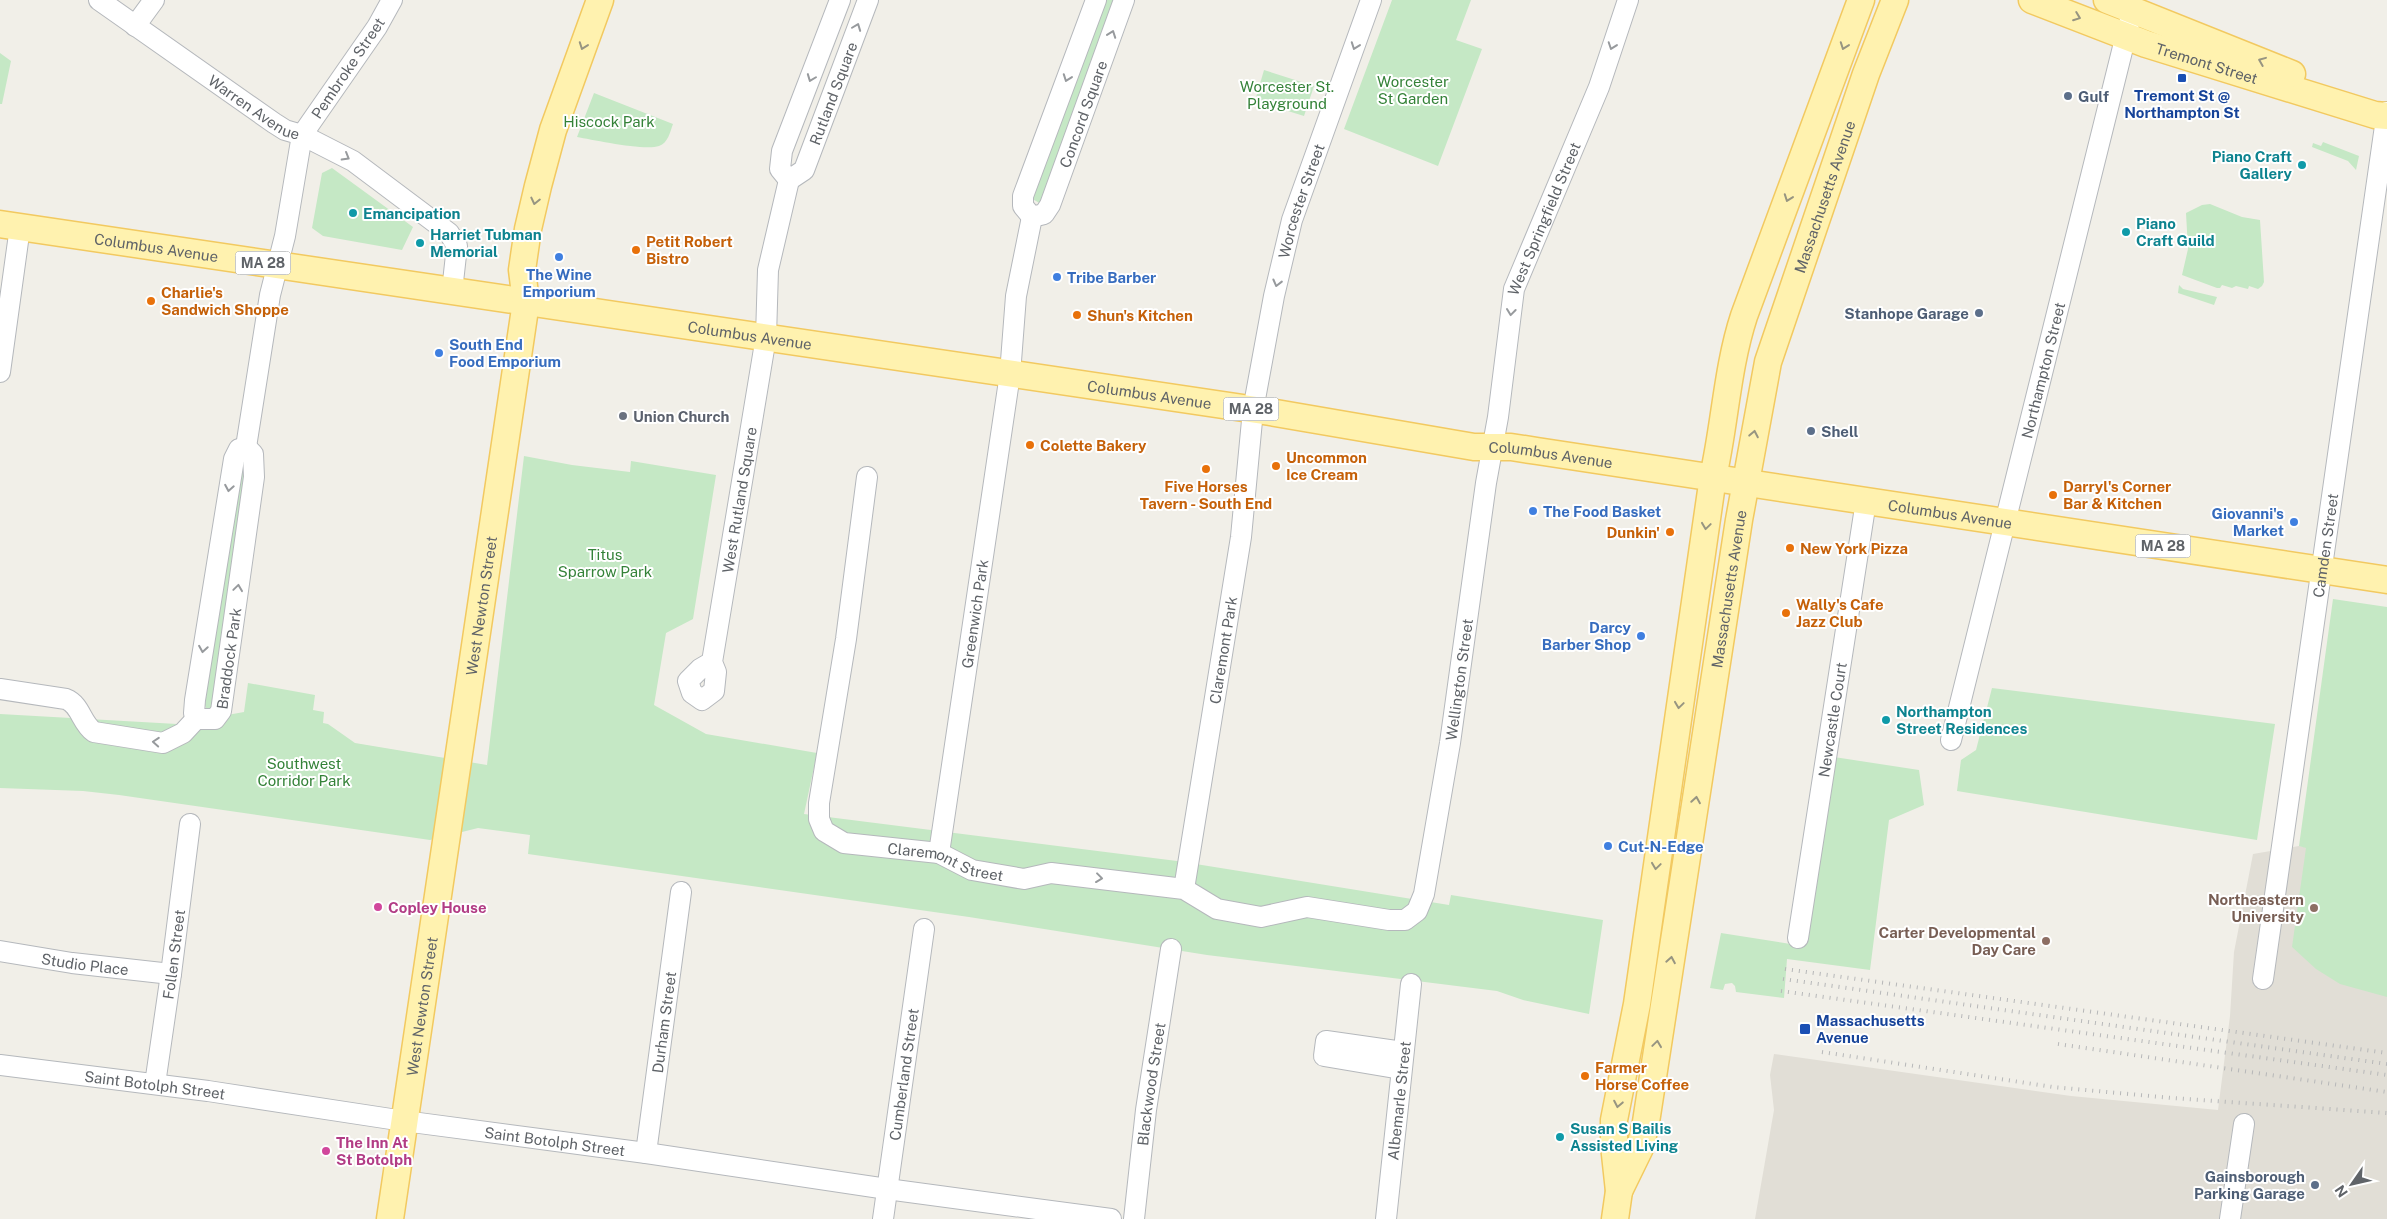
<svg xmlns="http://www.w3.org/2000/svg" width="2387" height="1219" font-family="'Public Sans',sans-serif">
  <rect width="100%" height="100%" fill="#f1efe8"/>
  <path fill="#e1ded6" d="M2387,607V1219H1755L1774,1110L1770,1075L1774,1054L2071,1096L2218,1110L2230,1016L2234,952L2253,854L2299,846L2313,848Z"/>
  <path fill="#c5e8c5" d="M1104,0H1116L1041,204L1031,198Z
    M1392,0H1471L1456,40L1482,49L1438,166L1344,129Z
    M0,53L11,61L2,104H0Z
    M1264,70L1314,86L1304,116L1255,101Z
    M594,93L673,124C670,132 668,143 659,146C645,151 594,140 577,137Z
    M2323,142L2359,156L2356,170L2348,161L2312,147L2313,143L2321,146Z
    M332,168L413,227L402,250L323,236L312,228L322,173Z
    M2210,204L2242,217L2260,220L2264,282L2262,286L2258,289L2249,286L2248,289L2236,286L2232,288L2222,285L2220,288H2217L2182,275L2188,249L2186,213L2202,205Z
    M2179,285L2183,289L2217,297L2214,305L2178,293Z
    M524,456L572,465L630,472L631,461L716,475L693,619L666,633L654,705L706,734L817,753L804,814L1177,861L1449,905L1451,895L1603,920L1589,1014L1523,1000L1497,991L1207,955L969,917L528,854L530,835L478,828L430,840L119,795L83,791L0,788V714L177,724L244,712L248,683L315,695L313,710L324,712L323,723L328,724L355,743L487,765Z
    M246,457L217,708L207,712L205,705L236,477Z
    M2333,599L2387,607V997L2340,984L2316,969L2292,947L2306,848L2299,846Z
    M1992,688L2275,724L2257,840L1957,791L1961,760L1976,750Z
    M1834,757L1919,770L1924,805L1889,820L1870,970L1787,959L1784,998L1736,992L1735,986L1732,983L1725,984L1723,990L1710,988L1721,933L1803,946Z"/>
  <g fill="none" stroke-linecap="round" stroke-linejoin="round">
    <defs>
      <g id="minor">
        <path id="s1" d="M99,0L274,123L285,130L302,135L285,236L270,295L246,447"/>
        <path d="M392,0L377,27L302,135L353,161L449,233L457,246L452,291"/>
        <path d="M135,26L154,0"/>
        <path id="s2" d="M789,180L804,170L868,0"/>
        <path d="M789,180L780,169L782,151L840,0"/>
        <path id="s3" d="M1032,217L1044,214L1050,205L1124,0"/>
        <path d="M1032,217L1023,206V196L1096,0"/>
        <path d="M0,372L20,227"/>
        <path id="s4" d="M867,477L846,639L819,803V819L824,831L844,843L939,853L972,870L1024,879L1051,873L1184,889L1217,909L1261,917L1307,907L1389,920H1405L1417,911L1424,894L1450,743L1486,483L1498,417L1514,289L1599,87L1628,0"/>
        <path id="s5" d="M712,662L700,669L688,681L692,693L702,700L714,691L716,672L712,662L766,337L768,270L789,180"/>
        <path d="M0,689L66,699C81,705 81,723 94,732L163,743L183,733L196,719"/>
        <path id="s6" d="M196,719H215L221,711L254,477L253,454L246,447"/>
        <path d="M196,719L194,713L195,700L234,459L239,449L246,447"/>
        <path id="s7" d="M1951,740L2129,23"/>
        <path id="s8" d="M939,853L1010,374L1016,296L1032,217"/>
        <path id="s9" d="M1184,889L1241,537L1253,410L1274,296L1292,220L1371,0"/>
        <path id="s10" d="M1798,938L1866,501"/>
        <path id="s11" d="M0,951L72,963L171,974"/>
        <path id="s12" d="M2263,979L2387,112"/>
        <path id="s13" d="M0,1065L208,1091L404,1121L646,1153L887,1189L1111,1219"/>
        <path d="M1401,1069L1324,1056L1326,1041L1403,1052"/>
        <path id="s14" d="M155,1084L171,974L190,824"/>
        <path id="s15" d="M646,1153L681,892"/>
        <path id="s16" d="M883,1219L924,929"/>
        <path id="s17" d="M1134,1219L1146,1110L1171,949"/>
        <path id="s18" d="M1386,1219L1411,984"/>
        <path d="M2230,1219L2244,1124"/>
      </g>
      <g id="major">
        <path id="s19" d="M2032,0L2146,44L2375,115L2387,116"/>
        <path d="M2107,0L2292,74"/>
        <path id="s20" d="M0,224L1270,412L1474,447H1511L1537,451L2387,580"/>
        <path id="s21" d="M1619,1191L1640,1148L1646,1122L1739,520L1768,362L1866,74L1895,0"/>
        <path id="s22" d="M390,1219L526,302L522,270L528,229L538,186L553,130L600,0"/>
        <path d="M1615,1219L1619,1191L1614,1145V1120L1637,1004L1713,477C1725,424 1727,368 1744,316L1861,0"/>
      </g>
    </defs>
    <use href="#minor" stroke="#b5b8bc" stroke-width="22"/>
    <use href="#major" stroke="#f2c960" stroke-width="29"/>
    <use href="#minor" stroke="#fff" stroke-width="20"/>
    <use href="#major" stroke="#fff2af" stroke-width="26"/>
    <path stroke="#b6b7b8" stroke-width="4" stroke-dasharray="1 6" stroke-linecap="butt" d="M1785,969L2387,1053
      M1783,979L2387,1064
      M1781,991L2387,1075
      M2058,1044L2387,1092
      M1822,1052L2053,1087L2172,1098L2387,1113"/>
  </g>
  <defs><path id="oneway-chevron" d="M-2-3.5L2.5 0L-2 3.5" fill="none" stroke-width="1.6" stroke-linecap="round" stroke-linejoin="round" transform="scale(1.25)"/></defs>
  <g stroke="#979581">
    <use href="#oneway-chevron" transform="translate(2077 17) rotate(21)"/>
    <use href="#oneway-chevron" transform="translate(583 46) rotate(110)"/>
    <use href="#oneway-chevron" transform="translate(1844 46) rotate(110)"/>
    <use href="#oneway-chevron" transform="translate(2262 61) rotate(-158)"/>
    <use href="#oneway-chevron" transform="translate(1788 198) rotate(110)"/>
    <use href="#oneway-chevron" transform="translate(535 201) rotate(103)"/>
    <use href="#oneway-chevron" transform="translate(1754 434) rotate(-79)"/>
    <use href="#oneway-chevron" transform="translate(1706 526) rotate(98)"/>
    <use href="#oneway-chevron" transform="translate(1679 705) rotate(98)"/>
    <use href="#oneway-chevron" transform="translate(1696 800) rotate(-81)"/>
    <use href="#oneway-chevron" transform="translate(1656 866) rotate(98)"/>
    <use href="#oneway-chevron" transform="translate(1671 960) rotate(-80)"/>
    <use href="#oneway-chevron" transform="translate(1657 1044) rotate(-82)"/>
    <use href="#oneway-chevron" transform="translate(1618 1104) rotate(101)"/>
  </g>
  <g stroke="#979a9d">
    <use href="#oneway-chevron" transform="translate(857 27) rotate(-69)"/>
    <use href="#oneway-chevron" transform="translate(1112 34) rotate(-70)"/>
    <use href="#oneway-chevron" transform="translate(1355 46) rotate(110)"/>
    <use href="#oneway-chevron" transform="translate(1612 46) rotate(109)"/>
    <use href="#oneway-chevron" transform="translate(811 78) rotate(111)"/>
    <use href="#oneway-chevron" transform="translate(1067 78) rotate(110)"/>
    <use href="#oneway-chevron" transform="translate(346 157) rotate(30)"/>
    <use href="#oneway-chevron" transform="translate(1277 283) rotate(104)"/>
    <use href="#oneway-chevron" transform="translate(1511 312) rotate(97)"/>
    <use href="#oneway-chevron" transform="translate(229 488) rotate(100)"/>
    <use href="#oneway-chevron" transform="translate(238 588) rotate(-82)"/>
    <use href="#oneway-chevron" transform="translate(203 649) rotate(99)"/>
    <use href="#oneway-chevron" transform="translate(156 742) rotate(-176)"/>
    <use href="#oneway-chevron" transform="translate(1099 878) rotate(7)"/>
  </g>
  <g fill="#1a4fb4" stroke="#fff" stroke-width="2">
    <rect x="2177" y="73" width="10" height="10" rx="2.5"/>
    <rect x="1799" y="1023" width="12" height="12" rx="2.5"/>
  </g>
  <g fill="#5c6f8a" stroke="#fff" stroke-width="2">
    <circle cx="2068" cy="96" r="5"/>
    <circle cx="1979" cy="313" r="5"/>
    <circle cx="1811" cy="431" r="5"/>
    <circle cx="2315" cy="1185" r="5"/>
  </g>
  <g fill="#0f9aa8" stroke="#fff" stroke-width="2">
    <circle cx="2302" cy="165" r="5"/>
    <circle cx="353" cy="213" r="5"/>
    <circle cx="2126" cy="232" r="5"/>
    <circle cx="420" cy="243" r="5"/>
    <circle cx="1886" cy="720" r="5"/>
    <circle cx="1560" cy="1137" r="5"/>
  </g>
  <g fill="#e8710a" stroke="#fff" stroke-width="2">
    <circle cx="636" cy="250" r="5"/>
    <circle cx="151" cy="301" r="5"/>
    <circle cx="1077" cy="315" r="5"/>
    <circle cx="1030" cy="445" r="5"/>
    <circle cx="1276" cy="466" r="5"/>
    <circle cx="1206" cy="469" r="5"/>
    <circle cx="2053" cy="495" r="5"/>
    <circle cx="1670" cy="532" r="5"/>
    <circle cx="1790" cy="548" r="5"/>
    <circle cx="1786" cy="613" r="5"/>
    <circle cx="1585" cy="1076" r="5"/>
  </g>
  <g fill="#3f7fe0" stroke="#fff" stroke-width="2">
    <circle cx="559" cy="257" r="5"/>
    <circle cx="1057" cy="277" r="5"/>
    <circle cx="439" cy="353" r="5"/>
    <circle cx="1533" cy="511" r="5"/>
    <circle cx="2294" cy="522" r="5"/>
    <circle cx="1641" cy="636" r="5"/>
    <circle cx="1608" cy="846" r="5"/>
  </g>
  <circle fill="#6b7280" stroke="#fff" stroke-width="2" cx="623" cy="416" r="5"/>
  <g fill="#d1479c" stroke="#fff" stroke-width="2">
    <circle cx="378" cy="907" r="5"/>
    <circle cx="326" cy="1151" r="5"/>
  </g>
  <g fill="#8d6e63" stroke="#fff" stroke-width="2">
    <circle cx="2314" cy="908" r="5"/>
    <circle cx="2046" cy="941" r="5"/>
  </g>
  <g text-anchor="middle" dominant-baseline="central" stroke-width="4" stroke-linejoin="round" paint-order="stroke">
    <g fill="#fff" stroke="#8f9295" stroke-width="1">
      <rect x="235.5" y="251.5" width="55" height="23" rx="4"/>
      <rect x="1223.5" y="397.5" width="55" height="23" rx="4"/>
      <rect x="2135.5" y="534.5" width="55" height="23" rx="4"/>
    </g>
    <g font-size="14" font-weight="bold" fill="#5f6368">
      <text x="263" y="263">MA 28</text>
      <text x="1251" y="409">MA 28</text>
      <text x="2163" y="546">MA 28</text>
    </g>
    <g font-size="15" fill="#5f6368" stroke="#fff">
      <text stroke="none"><textPath href="#s19" startOffset="186">Tremont Street</textPath></text>
      <text transform="translate(348 68) rotate(-56)">Pembroke Street</text>
      <text stroke="none"><textPath href="#s2" startOffset="100">Rutland Square</textPath></text>
      <text stroke="none"><textPath href="#s1" startOffset="189">Warren Avenue</textPath></text>
      <text stroke="none"><textPath href="#s3" startOffset="120">Concord Square</textPath></text>
      <text stroke="none"><textPath href="#s21" startOffset="1019">Massachusetts Avenue</textPath></text>
      <text stroke="none"><textPath href="#s9" startOffset="699">Worcester Street</textPath></text>
      <text stroke="none"><textPath href="#s4" startOffset="1680">West Springfield Street</textPath></text>
      <text stroke="none"><textPath href="#s20" startOffset="158">Columbus Avenue</textPath></text>
      <text stroke="none"><textPath href="#s20" startOffset="758">Columbus Avenue</textPath></text>
      <text stroke="none"><textPath href="#s7" startOffset="381">Northampton Street</textPath></text>
      <text stroke="none"><textPath href="#s20" startOffset="1162">Columbus Avenue</textPath></text>
      <text stroke="none"><textPath href="#s20" startOffset="1568">Columbus Avenue</textPath></text>
      <text stroke="none"><textPath href="#s5" startOffset="265">West Rutland Square</textPath></text>
      <text stroke="none"><textPath href="#s20" startOffset="1972">Columbus Avenue</textPath></text>
      <text stroke="none"><textPath href="#s12" startOffset="438">Camden Street</textPath></text>
      <text stroke="none"><textPath href="#s21" startOffset="614">Massachusetts Avenue</textPath></text>
      <text stroke="none"><textPath href="#s22" startOffset="620">West Newton Street</textPath></text>
      <text stroke="none"><textPath href="#s8" startOffset="242">Greenwich Park</textPath></text>
      <text stroke="none"><textPath href="#s9" startOffset="242">Claremont Park</textPath></text>
      <text stroke="none"><textPath href="#s6" startOffset="82">Braddock Park</textPath></text>
      <text stroke="none"><textPath href="#s4" startOffset="1209">Wellington Street</textPath></text>
      <text stroke="none"><textPath href="#s10" startOffset="221">Newcastle Court</textPath></text>
      <text stroke="none"><textPath href="#s4" startOffset="486">Claremont Street</textPath></text>
      <text stroke="none"><textPath href="#s14" startOffset="131">Follen Street</textPath></text>
      <text stroke="none"><textPath href="#s11" startOffset="86">Studio Place</textPath></text>
      <text stroke="none"><textPath href="#s22" startOffset="215">West Newton Street</textPath></text>
      <text stroke="none"><textPath href="#s15" startOffset="132">Durham Street</textPath></text>
      <text stroke="none"><textPath href="#s16" startOffset="146">Cumberland Street</textPath></text>
      <text stroke="none"><textPath href="#s13" startOffset="156">Saint Botolph Street</textPath></text>
      <text stroke="none"><textPath href="#s17" startOffset="136">Blackwood Street</textPath></text>
      <text stroke="none"><textPath href="#s18" startOffset="119">Albemarle Street</textPath></text>
      <text stroke="none"><textPath href="#s13" startOffset="560">Saint Botolph Street</textPath></text>
    </g>
    <g font-size="15" fill="#348238" stroke="#fff">
      <text x="1413" y="81">Worcester<tspan x="1413" dy="17">St Garden</tspan></text>
      <text x="1287" y="86">Worcester St.<tspan x="1287" dy="17">Playground</tspan></text>
      <text x="609" y="121">Hiscock Park</text>
      <text x="605" y="554">Titus<tspan x="605" dy="17">Sparrow Park</tspan></text>
      <text x="304" y="763">Southwest<tspan x="304" dy="17">Corridor Park</tspan></text>
    </g>
    <g font-size="15" font-weight="bold" fill="#164399" stroke="#fff">
      <text x="2182" y="95">Tremont St @<tspan x="2182" dy="17">Northampton St</tspan></text>
      <text x="1816" y="1020" text-anchor="start">Massachusetts<tspan x="1816" dy="17">Avenue</tspan></text>
    </g>
    <g font-size="15" font-weight="bold" fill="#4e5e75" stroke="#fff" text-anchor="start">
      <text x="2078" y="96">Gulf</text>
      <text x="1969" y="313" text-anchor="end">Stanhope Garage</text>
      <text x="1821" y="431">Shell</text>
      <text x="2305" y="1176" text-anchor="end">Gainsborough<tspan x="2305" dy="17">Parking Garage</tspan></text>
    </g>
    <g font-size="15" font-weight="bold" fill="#0d838f" stroke="#fff" text-anchor="start">
      <text x="2292" y="156" text-anchor="end">Piano Craft<tspan x="2292" dy="17">Gallery</tspan></text>
      <text x="363" y="213">Emancipation</text>
      <text x="2136" y="223">Piano<tspan x="2136" dy="17">Craft Guild</tspan></text>
      <text x="430" y="234">Harriet Tubman<tspan x="430" dy="17">Memorial</tspan></text>
      <text x="1896" y="711">Northampton<tspan x="1896" dy="17">Street Residences</tspan></text>
      <text x="1570" y="1128">Susan S Bailis<tspan x="1570" dy="17">Assisted Living</tspan></text>
    </g>
    <g font-size="15" font-weight="bold" fill="#c56008" stroke="#fff" text-anchor="start">
      <text x="646" y="241">Petit Robert<tspan x="646" dy="17">Bistro</tspan></text>
      <text x="161" y="292">Charlie's<tspan x="161" dy="17">Sandwich Shoppe</tspan></text>
      <text x="1087" y="315">Shun's Kitchen</text>
      <text x="1040" y="445">Colette Bakery</text>
      <text x="1286" y="457">Uncommon<tspan x="1286" dy="17">Ice Cream</tspan></text>
      <text x="1206" y="486" text-anchor="middle">Five Horses<tspan x="1206" dy="17">Tavern - South End</tspan></text>
      <text x="2063" y="486">Darryl's Corner<tspan x="2063" dy="17">Bar &amp; Kitchen</tspan></text>
      <text x="1660" y="532" text-anchor="end">Dunkin'</text>
      <text x="1800" y="548">New York Pizza</text>
      <text x="1796" y="604">Wally's Cafe<tspan x="1796" dy="17">Jazz Club</tspan></text>
      <text x="1595" y="1067">Farmer<tspan x="1595" dy="17">Horse Coffee</tspan></text>
    </g>
    <g font-size="15" font-weight="bold" fill="#366cbe" stroke="#fff" text-anchor="start">
      <text x="559" y="274" text-anchor="middle">The Wine<tspan x="559" dy="17">Emporium</tspan></text>
      <text x="1067" y="277">Tribe Barber</text>
      <text x="449" y="344">South End<tspan x="449" dy="17">Food Emporium</tspan></text>
      <text x="1543" y="511">The Food Basket</text>
      <text x="2284" y="513" text-anchor="end">Giovanni's<tspan x="2284" dy="17">Market</tspan></text>
      <text x="1631" y="627" text-anchor="end">Darcy<tspan x="1631" dy="17">Barber Shop</tspan></text>
      <text x="1618" y="846">Cut-N-Edge</text>
    </g>
    <g font-size="15" font-weight="bold" fill="#5b616d" stroke="#fff" text-anchor="start">
      <text x="633" y="416">Union Church</text>
    </g>
    <g font-size="15" font-weight="bold" fill="#785e54" stroke="#fff" text-anchor="end">
      <text x="2304" y="899">Northeastern<tspan x="2304" dy="17">University</tspan></text>
      <text x="2036" y="932">Carter Developmental<tspan x="2036" dy="17">Day Care</tspan></text>
    </g>
    <g font-size="15" font-weight="bold" fill="#b23c85" stroke="#fff" text-anchor="start">
      <text x="388" y="907">Copley House</text>
      <text x="336" y="1142">The Inn At<tspan x="336" dy="17">St Botolph</tspan></text>
    </g>
  </g>
  <g transform="translate(2352 1184) rotate(236)" stroke="#ffffff" stroke-width="4" paint-order="stroke">
  <path d="M0-4L9 19L0 12L-9 19Z" fill="#5f6368"/>
  <text y="-8" font-size="14" font-weight="bold" text-anchor="middle" fill="#5f6368">N</text>
  </g>
</svg>
